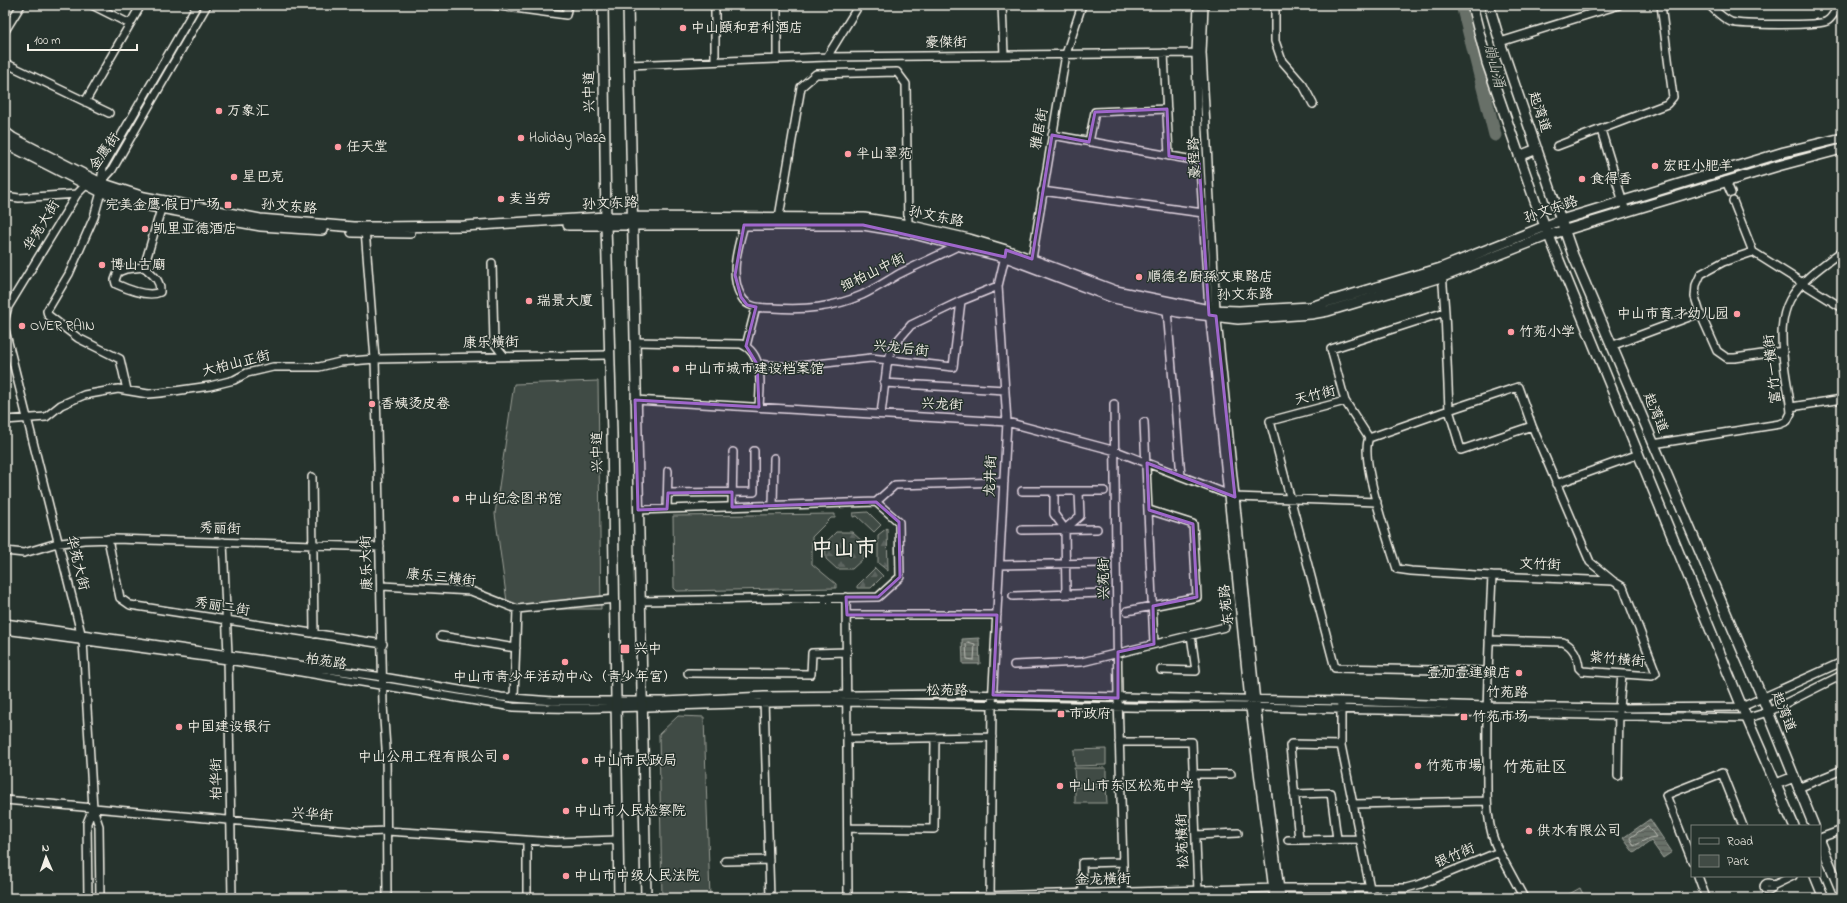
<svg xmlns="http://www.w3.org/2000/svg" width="1847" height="903" font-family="'Indie Flower','LXGW WenKai TC',sans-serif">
  <defs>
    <pattern id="forest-firs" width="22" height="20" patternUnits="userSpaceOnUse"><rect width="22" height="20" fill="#414b45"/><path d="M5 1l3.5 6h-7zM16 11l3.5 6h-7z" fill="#5d6560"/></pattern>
    <pattern id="water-rules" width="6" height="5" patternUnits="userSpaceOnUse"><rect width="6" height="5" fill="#676f68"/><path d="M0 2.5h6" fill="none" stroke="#565a55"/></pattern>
  </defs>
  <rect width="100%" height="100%" fill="#26332d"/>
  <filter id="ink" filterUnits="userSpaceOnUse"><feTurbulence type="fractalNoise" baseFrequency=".025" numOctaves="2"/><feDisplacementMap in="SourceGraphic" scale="8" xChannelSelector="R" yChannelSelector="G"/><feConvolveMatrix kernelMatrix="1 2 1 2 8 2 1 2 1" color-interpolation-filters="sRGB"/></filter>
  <g filter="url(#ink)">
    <path fill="#414b45" stroke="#9a9e96" d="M598,381L601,609H508L495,514L514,384Z
      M835,514V518H831L812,537V564L836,584V588L677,591L674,588L673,516Z
      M678,716L704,717L710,898H662L659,734Z
      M1106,749V765L1075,766L1074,750Z
      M1074,768H1106V784L1075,785Z
      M1075,787H1106L1107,803H1075Z
      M1580,888L1585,898H1562Z"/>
    <path fill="url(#forest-firs)" stroke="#9a9e96" d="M868,512L881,525L874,532L857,516L853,517V513Z
      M887,528L888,571L878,563V535Z
      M836,532H852L863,542L864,558L852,569H837L826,559L825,543Z
      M875,568L883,576L871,588H857V586Z"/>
    <path fill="url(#water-rules)" stroke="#9fa39b" d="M979,638L980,664H963L962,639Z
      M1650,819L1672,852L1663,858L1651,841L1634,853L1623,838Z"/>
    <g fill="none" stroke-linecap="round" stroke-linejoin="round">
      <path stroke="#bcbdb5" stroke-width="1" d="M968,642L975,644L974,660L967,659L966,644Z
        M1648,826L1656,837L1649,838L1634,846L1630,838Z"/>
      <path stroke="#676f68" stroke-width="13" d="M1462,5L1495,135"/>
      <defs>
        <path id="minor" d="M92,5L130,24
          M492,5L566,15L568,5
          M715,5V61
          M777,5V59
          M1002,5L1004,55
          M1198,5L1196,53L1198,136L1209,310L1249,700L1274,898
          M1204,5L1202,53L1216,310L1257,712L1281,898
          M1275,5V41L1282,61L1303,85L1313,104
          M1709,5C1716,11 1722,18 1731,22C1741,25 1820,26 1827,21C1833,18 1835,9 1841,5
          M5,31L21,5
          M1500,42L1619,5
          M1164,53L1169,156
          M827,57L859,5
          M5,63L109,113
          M629,65L827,57L1196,53
          M85,102L141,5
          M1601,130L1626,212
          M1052,135L1199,161
          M1089,142L1095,112L1167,109
          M1557,146L1667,104L1673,97L1661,5
          M1726,181L1731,193
          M101,182L112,170L207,5
          M1042,191L1203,213
          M5,196L19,198L77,194
          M1733,201L1753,252
          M779,217L801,87L816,74L897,72L906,84L908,225
          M744,225C738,247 729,275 741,296C747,308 760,308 773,308C805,310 832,308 862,295C875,289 887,281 899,274C919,264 940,255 960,245
          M365,229L375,359L378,464L383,705L386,748L387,898
          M1032,259L1066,54L1082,5
          M492,263L494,343L504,356
          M144,267C152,274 161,280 160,292C148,298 127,289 116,284L115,280L118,272L126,269L144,267L161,209
          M1442,272L1445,312L1449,410L1518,387L1532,426L1590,562L1613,581L1492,576L1411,571L1397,569C1389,543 1359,459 1369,438L1449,410L1461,450L1532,426
          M1167,310L1181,476
          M1445,312L1331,349L1345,401L1270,421L1335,668L1487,671
          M5,318L8,307L77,194L86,185L91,184
          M5,330L83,641L93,808L99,826L100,898
          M635,342L741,344C765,354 760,387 759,407
          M746,346L756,307
          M1611,346L1700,313
          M1783,351L1735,358H1727L1717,351L1700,313L1695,297L1696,285L1701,274L1723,262L1753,252L1841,307
          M757,364L789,367L871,358L953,367L961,301
          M884,383L1005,390
          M127,390L120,359L78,338L48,315L47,311L69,274L94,217L101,192V183L103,167L197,5
          M635,400L1007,422L1116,451L1235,497L1377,502
          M1345,401L1369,438
          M1114,404L1118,698L1124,898
          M1791,407L1842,399
          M881,414L887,365L893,346L911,325L961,301L998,286
          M5,420L46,417L61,405L84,395L118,389L148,394L160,393L210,386L234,380L247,373L273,367H319L340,362L375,359L609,355
          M1144,422L1154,644
          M1653,444L1780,424L1787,421L1791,413C1790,399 1787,385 1785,371C1775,302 1789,290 1842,251
          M312,477L314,634
          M1556,484L1639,454
          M1022,491H1104
          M1054,492V514L1065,529L1066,594
          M668,493L754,492V451
          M773,505L774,458
          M732,507L733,452
          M667,509L668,471
          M638,510L876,502L895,485L1004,482
          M1065,529L1080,516L1079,492
          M1022,530L1097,529
          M108,539L120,598L130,605L383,644
          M223,542L228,655L232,898
          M5,551L24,553L54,544L84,540L115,539L380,547
          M1000,565L1104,563
          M382,586L471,591L517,609L615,599
          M1013,596L1104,593
          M846,597L848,898
          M641,601L878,597L900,577L899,522L876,502
          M1127,611L1197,597L1193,524L1149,510
          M847,615H997
          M5,623L383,677L501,697L553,701H665L764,696L958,694L1341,701L1486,706L1619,708L1742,707L1842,662
          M5,630L228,660L513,707C625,712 736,701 848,702C941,703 1034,706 1127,707C1171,708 1214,706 1258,707C1421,711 1584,716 1748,718L1768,712L1842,675
          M441,636L516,648
          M1489,640L1563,642C1574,647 1578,656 1579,668L1582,671L1652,676L1656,673L1623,587L1613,581
          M1014,665L1082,662L1225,627
          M1161,670L1196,671L1191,635
          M688,673L811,674L812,653L847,652
          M514,698L517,609
          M764,699L770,898
          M1341,705V745L1372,898
          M847,739L992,737
          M1119,742H1192L1198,891
          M1193,774H1231
          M1618,776L1619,708L1622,674
          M1798,788L1842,770
          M1294,794L1331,793L1337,839
          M5,800L361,832L387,831L555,842L618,840
          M1353,804L1487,801
          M848,828L934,829L935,738
          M1196,835L1238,833
          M1820,838L1842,830
          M1288,840H1299L1290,746L1291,744L1341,745
          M1299,840L1360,839
          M1499,852L1524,898
          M725,861L769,860
          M1692,861L1666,795L1722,773L1743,826
          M1698,876L1706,898
          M1764 887a4 4 0 1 1 8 0a4 4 0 1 1-8 0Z
          M1772,886L1793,876
          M1349,887L1350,898
          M88,898L87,823L93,808
          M527,898V841
          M910,898L1280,888H1406L1421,884L1499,852C1485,826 1487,792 1487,762C1486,700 1489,639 1492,576
          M990,898L992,705L1007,422L998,286L1006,252
          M1083,898L1082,863L1122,862"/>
        <path id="major" d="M603,5L606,225L612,434L619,898
          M628,5C633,303 642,600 646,898
          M1472,5L1487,63L1536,204L1742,707L1794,826
          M1489,5L1500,42L1573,255L1762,697L1814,826
          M5,132L13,138L101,183L144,197L260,219L353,227H380L464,226L606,217L864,218L908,225L969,239L1006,250L1116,291L1209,310L1239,311L1310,307L1441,268L1561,220L1784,152L1842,138
          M5,143L101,192L149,206L261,226L322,230
          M1519,156L1537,149
          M568,225H863L906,232L1011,259L1114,298L1178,312L1238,319L1311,314L1328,311L1445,276L1549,235L1778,166L1842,149
          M352,232L410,233
          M1776,784L1794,777
          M1820,841L1842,894
          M1815,876L1824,898"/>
      </defs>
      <use href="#minor" stroke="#f4f1e8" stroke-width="10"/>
      <use href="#major" stroke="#f4f1e8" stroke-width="12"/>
      <use href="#minor" stroke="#26332d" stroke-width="7"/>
      <use href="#major" stroke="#26332d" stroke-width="9"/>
    </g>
  </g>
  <path fill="#9f67cb" fill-opacity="0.2" stroke="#9f67cb" stroke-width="3" stroke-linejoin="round" d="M1167,109L1169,156L1199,161L1209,315L1216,316L1235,497L1147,463L1149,510L1193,524L1197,597L1153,606L1154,644L1118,652V698L993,695L997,615H847L846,597H878L900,577L899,522L876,502L732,507V492L668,493L667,509L638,510L635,400L759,407L757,364L746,346L756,307L747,305L741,297L735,275L744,225H863L1005,257L1006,250L1032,259L1052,135L1089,142L1095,112Z"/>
  <g fill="#ff9aa2" stroke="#26332d" stroke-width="1.5">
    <circle cx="683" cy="28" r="4"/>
    <circle cx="219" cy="111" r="4"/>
    <circle cx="521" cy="138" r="4"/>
    <circle cx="338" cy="147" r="4"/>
    <circle cx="848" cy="154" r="4"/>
    <circle cx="1655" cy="166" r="4"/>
    <circle cx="234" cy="177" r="4"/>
    <circle cx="1582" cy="179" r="4"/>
    <circle cx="501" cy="199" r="4"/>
    <rect x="224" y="201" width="8" height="8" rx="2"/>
    <circle cx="145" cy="229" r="4"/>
    <circle cx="102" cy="265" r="4"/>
    <circle cx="1139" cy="277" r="4"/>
    <circle cx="529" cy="301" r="4"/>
    <circle cx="1737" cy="314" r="4"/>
    <circle cx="22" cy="326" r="4"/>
    <circle cx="1511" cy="332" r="4"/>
    <circle cx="676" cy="369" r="4"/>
    <circle cx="372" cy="404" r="4"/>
    <circle cx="456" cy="499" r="4"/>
    <rect x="620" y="644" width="10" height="10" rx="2"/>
    <circle cx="565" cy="662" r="4"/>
    <circle cx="1519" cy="673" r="4"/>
    <rect x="1057" y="710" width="8" height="8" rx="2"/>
    <rect x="1460" y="713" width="8" height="8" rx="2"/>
    <circle cx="179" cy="727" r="4"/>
    <circle cx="506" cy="757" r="4"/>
    <circle cx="585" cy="761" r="4"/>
    <circle cx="1418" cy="766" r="4"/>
    <circle cx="1060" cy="786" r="4"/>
    <circle cx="566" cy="811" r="4"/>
    <circle cx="1529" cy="831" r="4"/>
    <circle cx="566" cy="876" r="4"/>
  </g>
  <g text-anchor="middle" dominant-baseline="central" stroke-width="3" stroke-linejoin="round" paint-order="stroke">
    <g font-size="14" fill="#f4f1e8" stroke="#26332d" text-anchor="start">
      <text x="691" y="28">中山頤和君利酒店</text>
      <text x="227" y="111">万象汇</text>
      <text x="529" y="138">Holiday Plaza</text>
      <text x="346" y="147">任天堂</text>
      <text x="856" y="154">半山翠苑</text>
      <text x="1663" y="166">宏旺小肥羊</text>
      <text x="242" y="177">星巴克</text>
      <text x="1590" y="179">食得香</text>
      <text x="509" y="199">麦当劳</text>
      <text x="220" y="205" text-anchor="end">完美金鹰·假日广场</text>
      <text x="153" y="229">凯里亚德酒店</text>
      <text x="110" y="265">博山古廟</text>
      <text x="1147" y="277">順德名廚孫文東路店</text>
      <text x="537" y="301">瑞景大廈</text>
      <text x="1729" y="314" text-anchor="end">中山市育才幼儿园</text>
      <text x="30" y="326">OVER RAIN</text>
      <text x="1519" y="332">竹苑小学</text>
      <text x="684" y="369">中山市城市建设档案馆</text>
      <text x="380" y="404">香姨烫皮卷</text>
      <text x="464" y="499">中山纪念图书馆</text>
      <text x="634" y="649">兴中</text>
      <text x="1511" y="673" text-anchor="end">壹加壹連鎖店</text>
      <text x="565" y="677" text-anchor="middle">中山市青少年活动中心（青少年宫）</text>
      <text x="1069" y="714">市政府</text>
      <text x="1472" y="717">竹苑市场</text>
      <text x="187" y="727">中国建设银行</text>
      <text x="498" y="757" text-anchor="end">中山公用工程有限公司</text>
      <text x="593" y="761">中山市民政局</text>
      <text x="1426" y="766">竹苑市場</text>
      <text x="1068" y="786">中山市东区松苑中学</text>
      <text x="574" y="811">中山市人民检察院</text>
      <text x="1537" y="831">供水有限公司</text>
      <text x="574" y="876">中山市中级人民法院</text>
    </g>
    <g font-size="14" fill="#f4f1e8" stroke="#26332d">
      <text transform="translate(946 43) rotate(-1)">豪傑街</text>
      <text transform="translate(590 92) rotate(-91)">兴中道</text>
      <text transform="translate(1539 112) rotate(71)">起湾道</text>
      <text transform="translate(1040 129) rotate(-80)">雅居街</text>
      <text transform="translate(105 152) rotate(-55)">金鹰街</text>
      <text transform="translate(1195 158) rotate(-93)">豪程路</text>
      <text transform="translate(610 204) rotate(-2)">孙文东路</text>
      <text transform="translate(289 207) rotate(5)">孙文东路</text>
      <text transform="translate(1551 210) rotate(-19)">孙文东路</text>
      <text transform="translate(936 217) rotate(12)">孙文东路</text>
      <text transform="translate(42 226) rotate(-59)">华苑大街</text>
      <text transform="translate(873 273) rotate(-26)">细柏山中街</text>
      <text transform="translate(1245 295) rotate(-1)">孙文东路</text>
      <text transform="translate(491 343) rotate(-1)">康乐横街</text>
      <text transform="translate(901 349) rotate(6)">兴龙后街</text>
      <text transform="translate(236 364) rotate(-14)">大柏山正街</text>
      <text transform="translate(1773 369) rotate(-96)">富竹一横街</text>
      <text transform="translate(1315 396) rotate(-14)">天竹街</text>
      <text transform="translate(942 405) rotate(3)">兴龙街</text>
      <text transform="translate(1655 413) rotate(67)">起湾道</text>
      <text transform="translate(598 452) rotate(-91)">兴中道</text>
      <text transform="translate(991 476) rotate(-87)">龙井街</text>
      <text transform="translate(220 529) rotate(2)">秀丽街</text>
      <text transform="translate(77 563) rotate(76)">华苑大街</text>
      <text transform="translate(367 563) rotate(-92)">康乐大街</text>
      <text transform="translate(1540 565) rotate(2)">文竹街</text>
      <text transform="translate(441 578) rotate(6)">康乐三横街</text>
      <text transform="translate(1104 579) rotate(-90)">兴苑街</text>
      <text transform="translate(1227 605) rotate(-96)">东苑路</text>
      <text transform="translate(222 607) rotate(9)">秀丽二街</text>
      <text transform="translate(1617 660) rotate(5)">紫竹横街</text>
      <text transform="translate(326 662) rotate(9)">柏苑路</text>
      <text transform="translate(947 691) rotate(1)">松苑路</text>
      <text transform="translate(1507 693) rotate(1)">竹苑路</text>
      <text transform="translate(1783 712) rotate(68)">起湾道</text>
      <text transform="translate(217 779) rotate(-91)">柏华街</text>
      <text transform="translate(312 815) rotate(5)">兴华街</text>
      <text transform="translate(1183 841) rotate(-92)">松苑横街</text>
      <text transform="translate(1455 856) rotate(-23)">银竹街</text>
      <text transform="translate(1103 880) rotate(-1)">金龙横街</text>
    </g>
    <g font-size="15" font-style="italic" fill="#bcbdb5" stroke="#26332d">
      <text transform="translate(1494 66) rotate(76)">崩山涌</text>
    </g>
    <g font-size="16" fill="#f4f1e8" stroke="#26332d">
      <text x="1535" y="768">竹苑社区</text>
    </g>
    <g font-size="22" font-weight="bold" fill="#f4f1e8" stroke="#26332d">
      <text x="844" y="550">中山市</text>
    </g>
  </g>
  <rect width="1847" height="903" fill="none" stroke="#26332d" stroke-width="20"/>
  <rect x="10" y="10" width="1827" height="883" fill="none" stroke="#f4f1e8" stroke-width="1.5" filter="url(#ink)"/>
  <rect x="1691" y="825" width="130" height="52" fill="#26332d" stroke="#787f78"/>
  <rect x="1699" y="838" width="20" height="6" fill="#26332d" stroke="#787f78"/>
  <text x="1727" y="845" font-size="12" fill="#f4f1e8">Road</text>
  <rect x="1699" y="855" width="20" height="12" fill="#414b45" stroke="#787f78"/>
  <text x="1727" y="865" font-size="12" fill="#f4f1e8">Park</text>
  <g transform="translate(46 857) rotate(358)" stroke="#26332d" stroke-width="3" paint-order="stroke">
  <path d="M0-3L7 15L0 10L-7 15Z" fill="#f4f1e8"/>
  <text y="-6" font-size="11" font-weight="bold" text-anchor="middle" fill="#f4f1e8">N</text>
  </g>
  <path d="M28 44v6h109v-6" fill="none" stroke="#f4f1e8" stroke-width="2"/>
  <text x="34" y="44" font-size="12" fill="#f4f1e8" stroke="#26332d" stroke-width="3" paint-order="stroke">100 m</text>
</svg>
